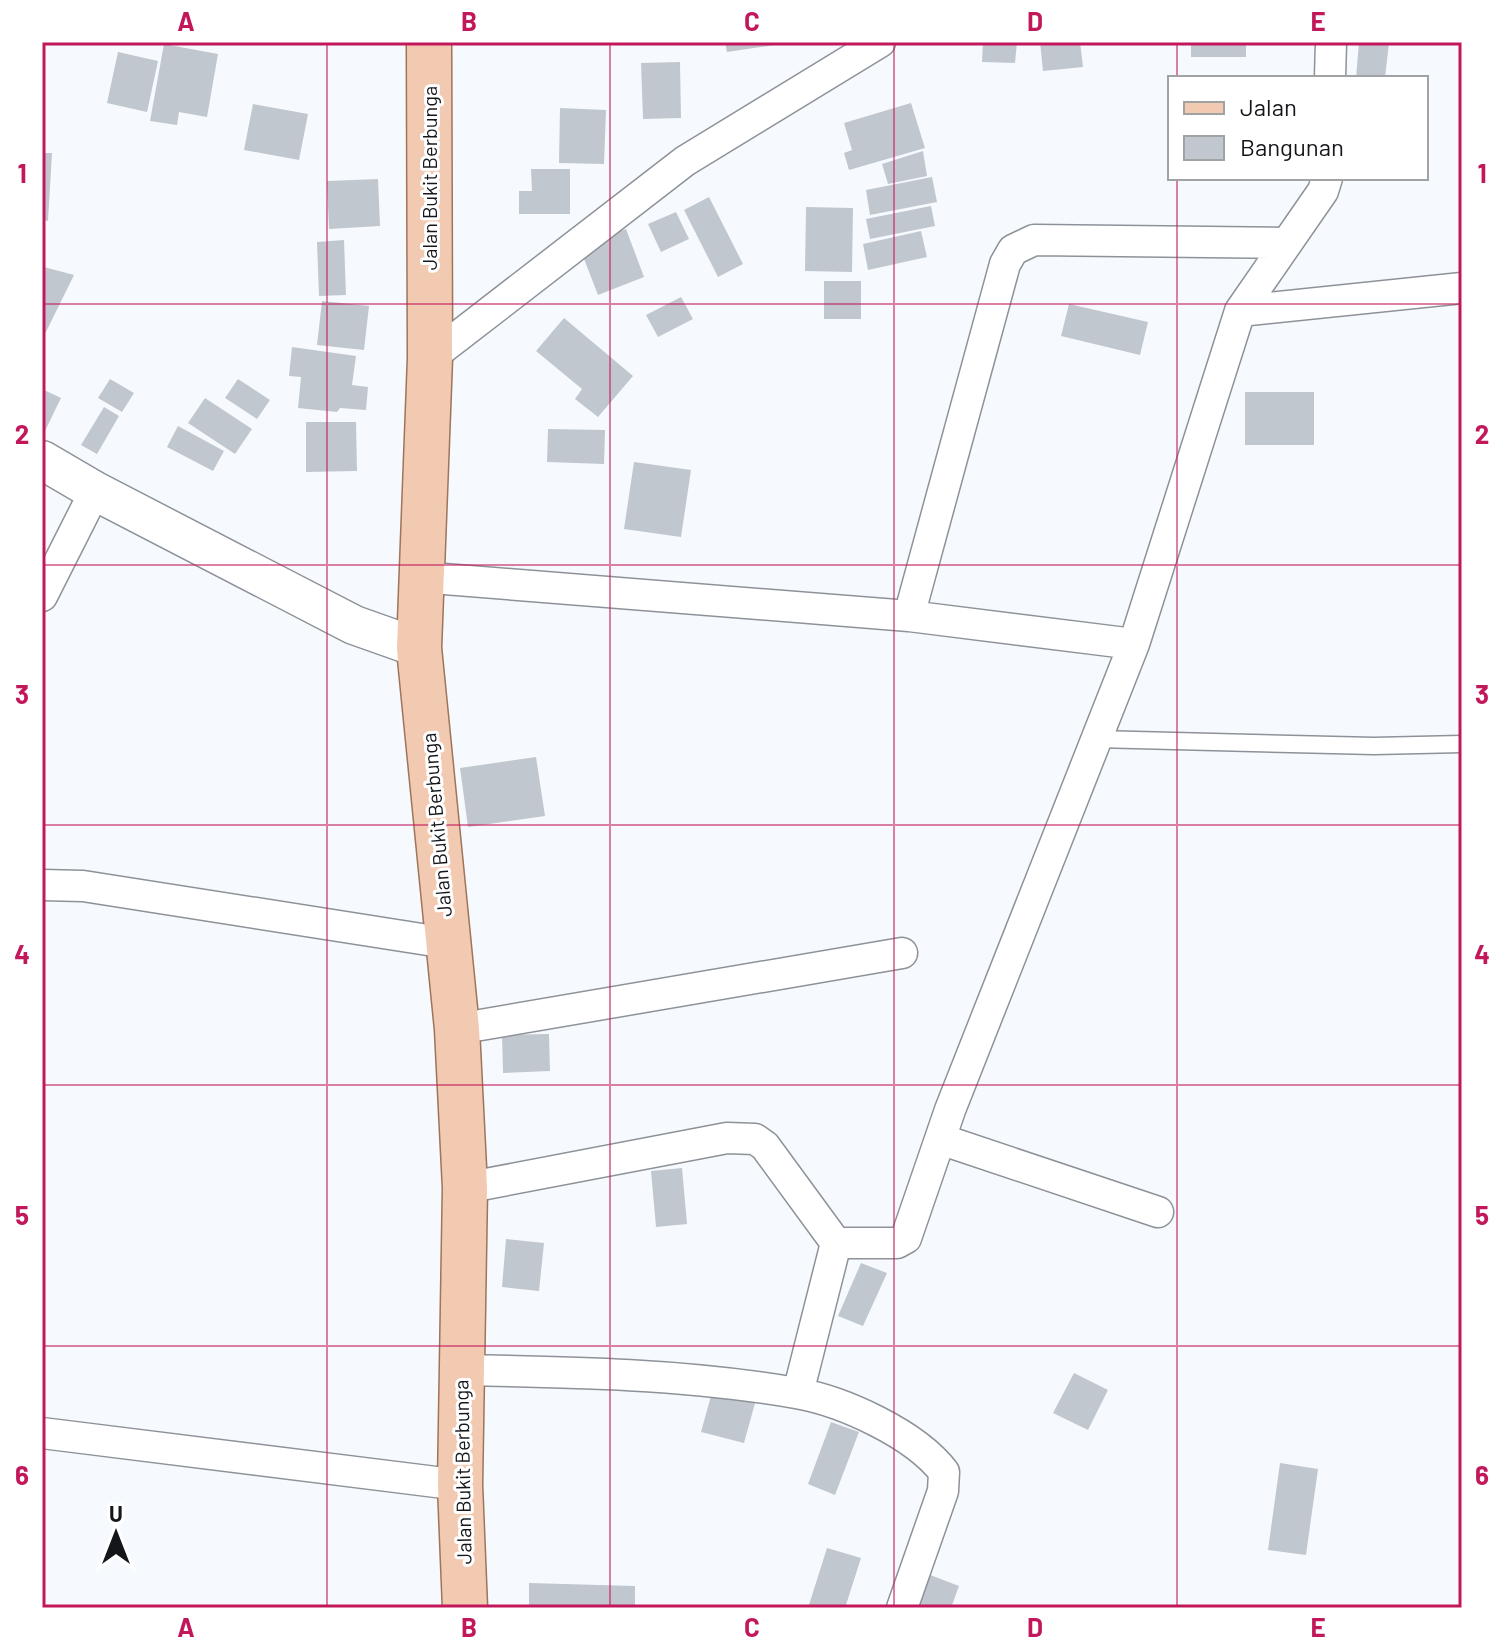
<svg xmlns="http://www.w3.org/2000/svg" width="1504" height="1650" font-family="Barlow,sans-serif">
  <rect width="100%" height="100%" fill="#f6fafe"/>
  <path fill="#c0c7ce" d="M725,42H775V45L727,52Z
    M983,42H1017L1015,63L982,62Z
    M1040,42H1080L1083,67L1043,71Z
    M1191,42H1246V57H1191Z
    M1359,42H1389L1385,78H1356Z
    M164,44L218,54L207,117L179,112L177,125L150,121Z
    M118,52L158,61L147,112L107,103Z
    M680,62L681,118L643,119L641,63Z
    M911,103L925,148L849,170L844,153L852,150L844,123Z
    M253,104L308,114L299,160L244,150Z
    M560,108L606,110L604,164L559,163Z
    M923,151L927,176L888,184L882,164Z
    M42,153H52L48,221L42,220Z
    M531,169H570V214H519V191H532Z
    M932,177L937,202L870,215L866,190Z
    M378,179L380,226L329,229L327,181Z
    M709,197L743,264L718,277L684,210Z
    M931,206L935,226L870,239L866,219Z
    M806,207L853,208L852,272L805,271Z
    M676,212L689,239L661,252L648,224Z
    M626,229L644,277L598,295L579,246Z
    M921,231L927,257L868,270L863,244Z
    M344,240L346,295L319,296L317,242Z
    M44,267L74,275L42,340V272Z
    M824,281H861V319H824Z
    M681,297L693,319L658,337L646,315Z
    M322,301L369,306L364,350L317,345Z
    M1069,304L1148,322L1140,355L1061,336Z
    M564,318L633,376L598,417L575,399L582,389L536,351Z
    M292,347L356,356L352,385L368,387L366,410L340,408L337,412L298,408L301,377L289,376Z
    M110,379L134,393L122,412L98,398Z
    M238,379L270,400L257,419L225,398Z
    M42,389L61,398L42,437Z
    M1245,392H1314V445H1245Z
    M205,398L252,429L235,454L188,423Z
    M104,407L119,416L97,454L81,445Z
    M306,422H356L357,471L306,472Z
    M178,426L224,451L213,471L167,447Z
    M548,429L605,430L604,464L547,462Z
    M634,462L691,470L681,537L624,529Z
    M536,757L545,816L468,827L460,768Z
    M549,1034L550,1071L503,1073L502,1035Z
    M682,1168L687,1224L656,1227L651,1171Z
    M506,1239L544,1243L539,1291L502,1287Z
    M861,1263L887,1273L863,1326L838,1316Z
    M1074,1373L1108,1390L1088,1430L1053,1413Z
    M714,1385L757,1396L744,1443L701,1432Z
    M831,1422L859,1432L835,1495L808,1484Z
    M1280,1463L1318,1469L1306,1555L1268,1550Z
    M827,1548L861,1558L845,1608H808Z
    M925,1573L959,1586L951,1608H911Z
    M529,1583L635,1586V1608H529Z"/>
  <g fill="none" stroke-linecap="round" stroke-linejoin="round">
    <defs>
      <path id="service" d="M1096,739L1374,746L1462,744"/>
      <path id="minor" d="M1330,78L1331,42
        M1240,311L1462,288
        M430,358L685,161L880,42
        M419,577L909,616L1134,644
        M42,596L95,491
        M909,616L1005,264L1013,250L1034,240L1285,243
        M42,885L83,886L447,943
        M457,1029L902,953
        M940,1139L1158,1212
        M465,1188L727,1138L755,1139L765,1146L836,1243
        M461,1370C571,1372 687,1374 796,1393C843,1401 915,1434 944,1472L943,1491L902,1608
        M798,1393L836,1243H897L906,1238L950,1110L1134,644L1240,311L1323,191L1327,178
        M42,1433L460,1485"/>
      <path id="tertiary" d="M42,460L95,491L354,625L419,648"/>
      <path id="primary" d="M429,42L430,358L419,648L457,1029L465,1188L460,1485L465,1608"/>
    </defs>
    <use href="#service" stroke="#8d9299" stroke-width="19"/>
    <use href="#minor" stroke="#8d9299" stroke-width="33"/>
    <use href="#tertiary" stroke="#8d9299" stroke-width="41"/>
    <use href="#primary" stroke="#9e745b" stroke-width="47"/>
    <use href="#service" stroke="#fff" stroke-width="16"/>
    <use href="#minor" stroke="#fff" stroke-width="30"/>
    <use href="#tertiary" stroke="#fff" stroke-width="38"/>
    <use href="#primary" stroke="#f2cab2" stroke-width="44"/>
  </g>
  <path fill="none" stroke="#c2185b" stroke-width="2" stroke-opacity="0.55" d="M327,42V1608M610,42V1608M894,42V1608M1177,42V78M1177,178V1608M42,304H1462M42,565H1462M42,825H1462M42,1085H1462M42,1346H1462"/>
  <g text-anchor="middle" dominant-baseline="central" stroke-width="6" stroke-linejoin="round" paint-order="stroke">
    <g font-size="20" fill="#141619" stroke="#fff">
      <text transform="translate(429 178) rotate(-90)">Jalan Bukit Berbunga</text>
      <text transform="translate(436 825) rotate(-95)">Jalan Bukit Berbunga</text>
      <text transform="translate(462 1472) rotate(-91)">Jalan Bukit Berbunga</text>
    </g>
  </g>
  <rect width="1504" height="1650" fill="none" stroke="#ffffff" stroke-width="88"/>
  <rect x="1168" y="76" width="260" height="104" fill="#ffffff" stroke="#a1a2a3" stroke-width="2"/>
  <rect x="1184" y="102" width="40" height="12" fill="#f2cab2" stroke="#a1a2a3" stroke-width="2"/>
  <text x="1240" y="116" font-size="24" fill="#141619">Jalan</text>
  <rect x="1184" y="136" width="40" height="24" fill="#c0c7ce" stroke="#a1a2a3" stroke-width="2"/>
  <text x="1240" y="156" font-size="24" fill="#141619">Bangunan</text>
  <g transform="translate(116 1534)" stroke="#ffffff" stroke-width="6" paint-order="stroke">
  <path d="M0-6L14 30L0 20L-14 30Z" fill="#141619"/>
  <text y="-12" font-size="22" font-weight="bold" text-anchor="middle" fill="#141619">U</text>
  </g>
  <rect x="44" y="44" width="1416" height="1562" fill="none" stroke="#c2185b" stroke-width="3"/>
  <g font-size="26" text-anchor="middle" font-weight="bold" fill="#c2185b">
    <text x="186" y="31">A</text>
    <text x="469" y="31">B</text>
    <text x="752" y="31">C</text>
    <text x="1035" y="31">D</text>
    <text x="1318" y="31">E</text>
    <text x="22" y="183">1</text>
    <text x="1482" y="183">1</text>
    <text x="22" y="444">2</text>
    <text x="1482" y="444">2</text>
    <text x="22" y="704">3</text>
    <text x="1482" y="704">3</text>
    <text x="22" y="964">4</text>
    <text x="1482" y="964">4</text>
    <text x="22" y="1225">5</text>
    <text x="1482" y="1225">5</text>
    <text x="22" y="1485">6</text>
    <text x="1482" y="1485">6</text>
    <text x="186" y="1637">A</text>
    <text x="469" y="1637">B</text>
    <text x="752" y="1637">C</text>
    <text x="1035" y="1637">D</text>
    <text x="1318" y="1637">E</text>
  </g>
</svg>
